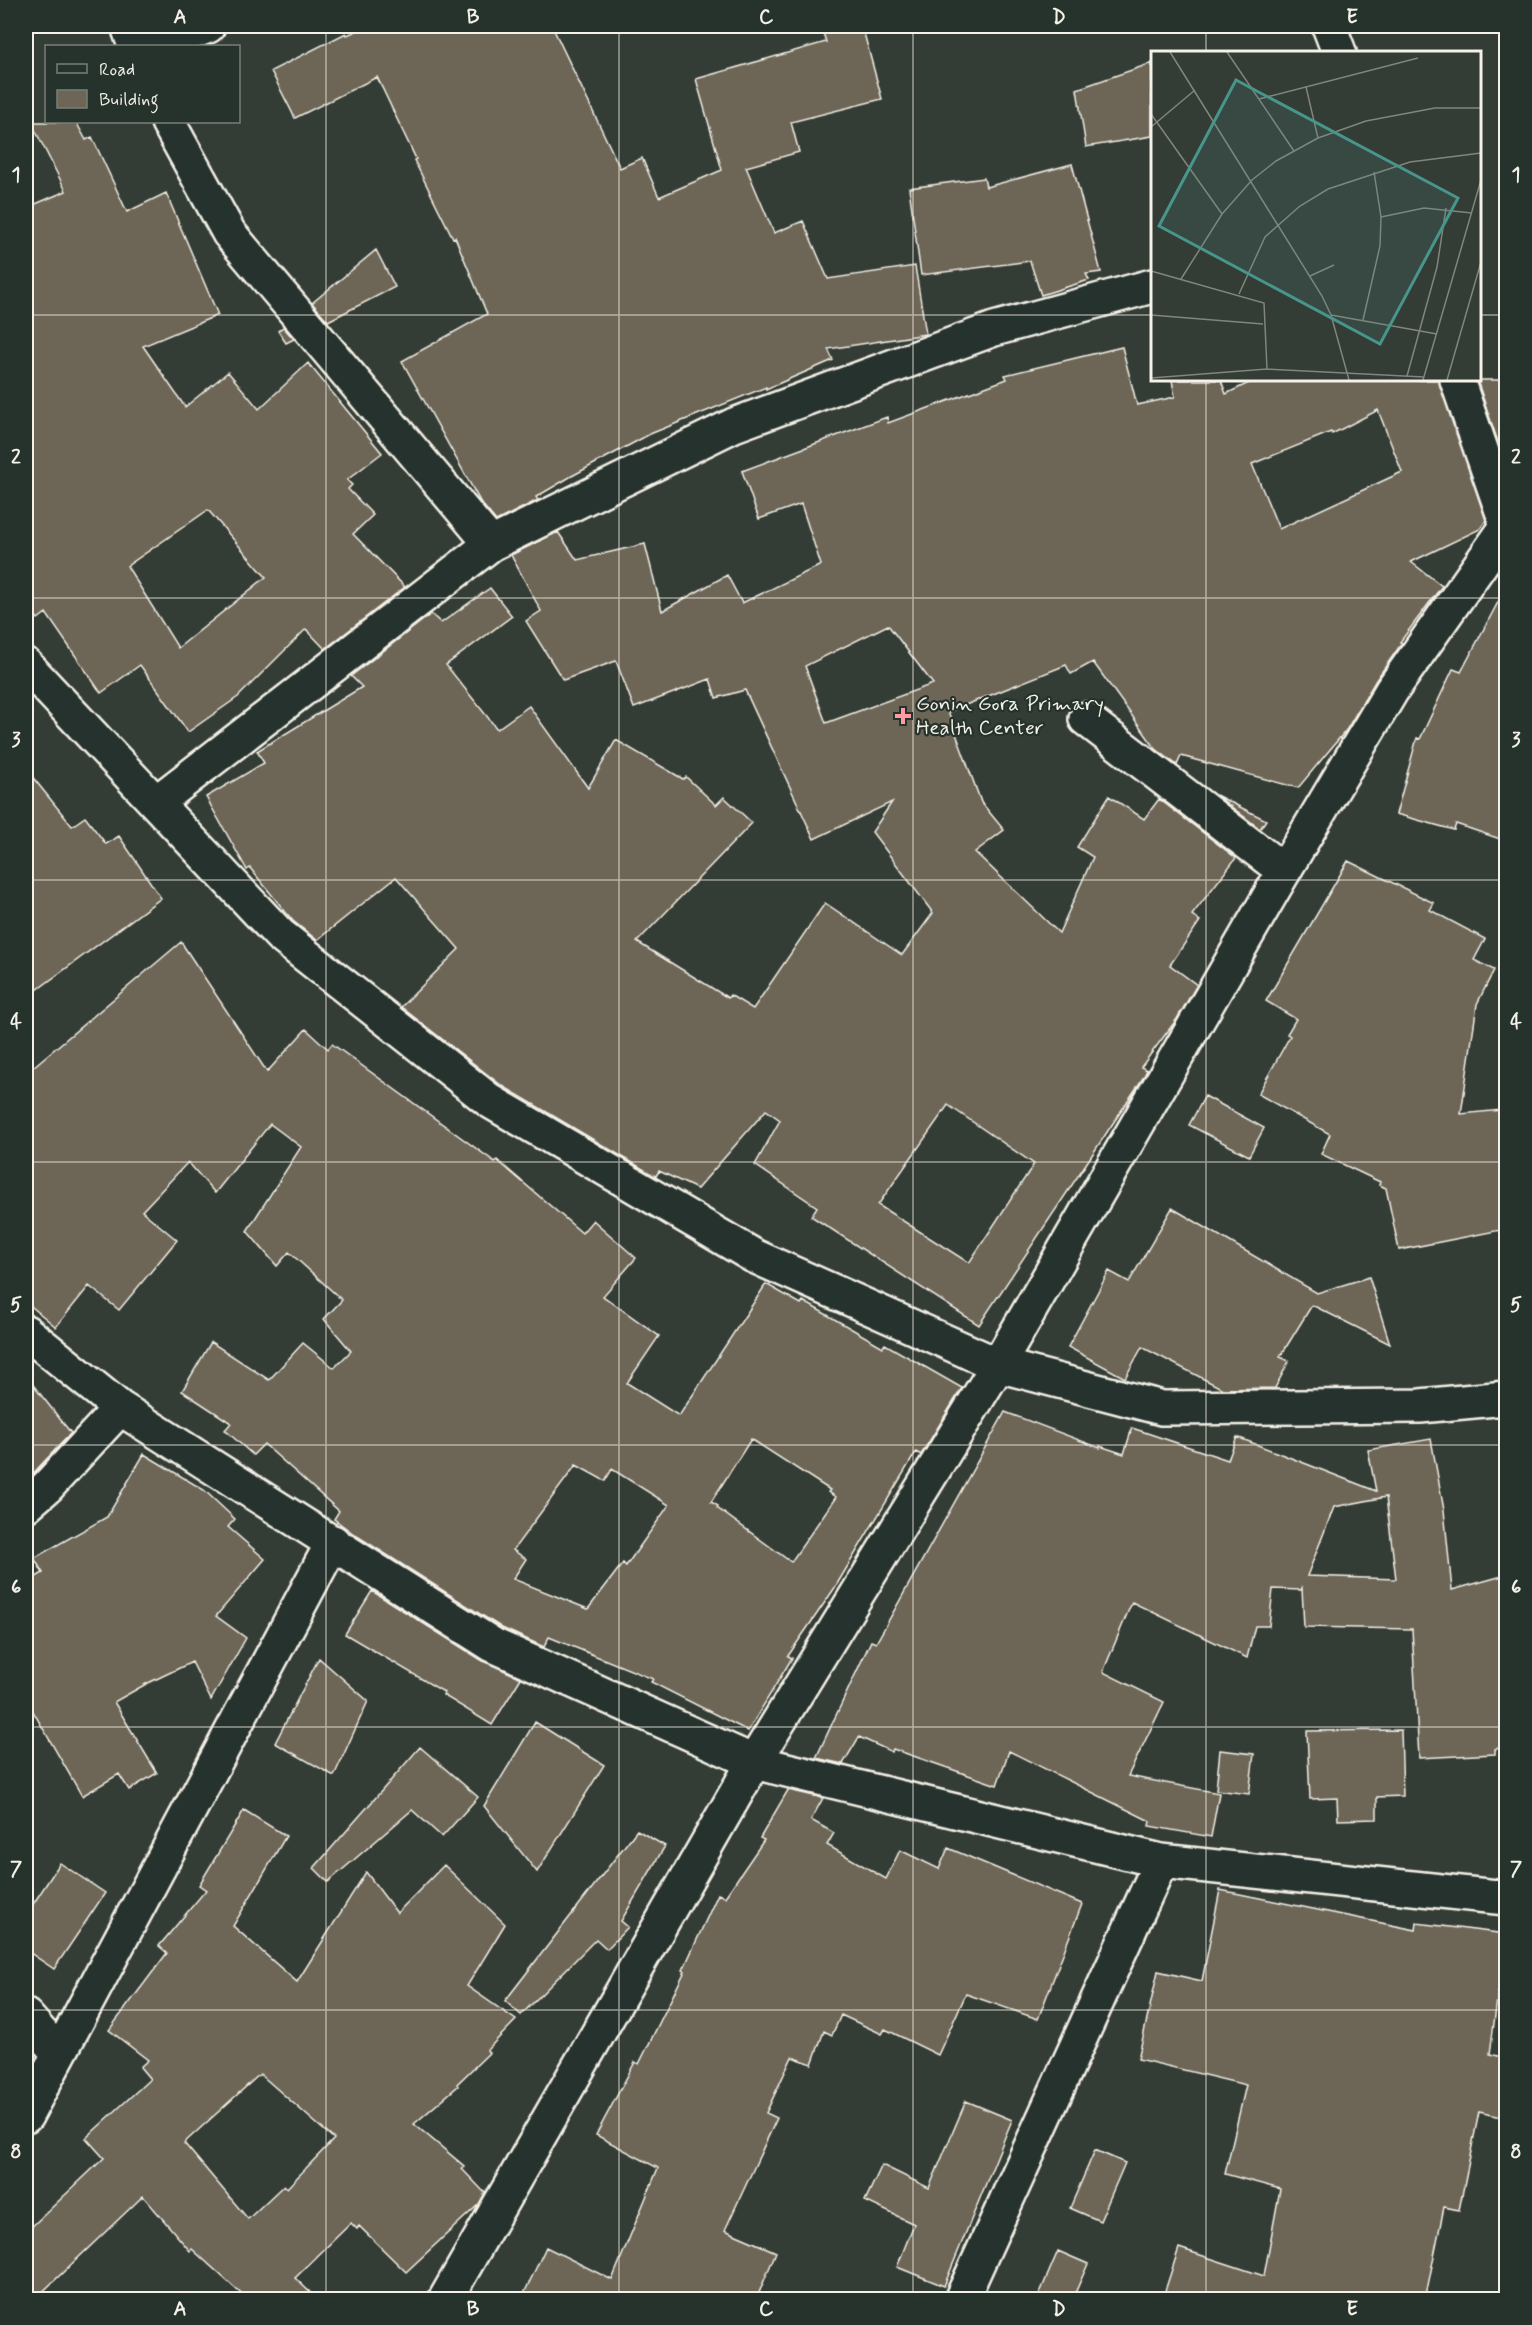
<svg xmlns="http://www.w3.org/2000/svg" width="1532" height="2325" font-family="Mynerve,sans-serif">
  <rect width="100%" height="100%" fill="#343d35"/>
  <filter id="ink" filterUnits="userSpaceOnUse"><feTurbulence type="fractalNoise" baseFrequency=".0167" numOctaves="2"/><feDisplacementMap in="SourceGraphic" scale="12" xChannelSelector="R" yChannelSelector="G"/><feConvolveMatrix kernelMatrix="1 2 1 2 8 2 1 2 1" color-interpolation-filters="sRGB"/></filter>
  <g filter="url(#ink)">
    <path fill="#6d6556" stroke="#f4f1e8" stroke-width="1.5" fill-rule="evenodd" d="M368,26H552L620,168L642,158L659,197L722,170L696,79L826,42L821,26H862L882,99L791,122L799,152L746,167L774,233L803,221L828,279L915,266L926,334L828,349L833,360L766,389V387L650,434L570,477L536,497L538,500L496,521L481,503L402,361L487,314L455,237L453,238L414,160L416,159L377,77L295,118L271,71L346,33L347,35Z
      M1152,63V136L1086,147L1077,89Z
      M31,122H76L86,140L92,137L127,212L166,193L218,315L143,346L185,407L228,372L259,409L308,363L382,453L347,480L352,485L348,489L373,515L353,534L405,587L325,649L306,629L238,697L188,732L140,665L101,693L46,613L38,619L26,603V208L66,191ZM208,510L266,577L178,648L127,566Z
      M1072,164L1101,272L1086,274L1089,280L1041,295L1030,261L921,275L909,188L984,178L986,187Z
      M376,250L395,287L328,321L312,303Z
      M283,327L294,339L286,343L278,331Z
      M1122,347L1137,405L1175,397L1172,380H1221L1226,394L1255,380H1439L1486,520L1480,529L1411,562L1442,586L1400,642L1402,643L1376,680L1347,729L1298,788L1181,756L1177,765L1156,749L1093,662L1071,674L1066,665L948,712L981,802L1004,830L975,852L1059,933L1093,857L1077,847L1109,796L1144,819L1159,799L1236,858L1192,915L1200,921L1170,965L1197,985L1177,1019L1141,1067L1147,1070L1143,1078L979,1325L811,1216L817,1207L755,1165L780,1120L766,1110L697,1189L659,1171L656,1176L653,1175L501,1085L401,1007L459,949L396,877L317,940L293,921L250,868L247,870L206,797L264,763L257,751L362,687L351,676L431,614L441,623L490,588L512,616L446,665L497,729L529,706L588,788L616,740L683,779L686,777L716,805L724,797L752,823L637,942L728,998L730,995L753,1009L825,903L902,955L933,913L872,832L892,802L814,839L745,690L716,698L710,679L634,708L616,661L563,680L526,621L541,611L511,555L558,532L577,560L645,544L662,611L727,575L742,603L821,565L801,504L759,519L742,471L887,417L888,423L1007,379L1005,375ZM1378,410L1402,472L1279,529L1252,464L1331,432L1332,434ZM888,625L933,684L826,723L805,666ZM948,1105L1034,1164L969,1263L878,1205Z
      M1477,380H1506V466Z
      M1506,587V841L1456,824L1454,830L1396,814L1417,738L1420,739L1453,669L1461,672Z
      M26,769L72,826L85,817L106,844L119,836L161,898L26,998Z
      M1216,795L1266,820L1260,829Z
      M1348,861L1434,903L1430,910L1485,939L1474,960L1494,970L1477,1004L1461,1114L1502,1110L1506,1154V1229L1399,1250L1386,1188L1379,1185L1380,1182L1321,1154L1330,1134L1258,1094L1290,1036L1287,1034L1296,1019L1266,1001Z
      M181,942L267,1072L306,1029L328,1049L332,1044L495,1162L497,1160L582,1233L593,1220L636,1258L603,1296L659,1336L627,1383L679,1416L766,1284L801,1304L803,1301L883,1347L885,1344L962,1388L921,1455L916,1452L834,1589L788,1656L792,1658L748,1731L651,1682L653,1679L549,1637L544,1647L502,1628L354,1534L334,1519L339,1511L264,1444L253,1455L225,1430L231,1423L182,1391L211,1342L269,1380L303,1343L334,1368L351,1351L324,1319L342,1300L289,1252L277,1266L247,1231L301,1147L270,1124L215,1193L188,1162L142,1211L177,1240L119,1310L89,1286L56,1327L26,1302V1073ZM751,1439L830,1490L828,1492L836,1497L791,1562L717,1508L718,1506L711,1502ZM576,1465L605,1481L612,1469L669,1505L626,1566L623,1563L588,1609L513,1579L526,1559L513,1550Z
      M1205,1096L1264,1128L1249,1156L1189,1125Z
      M1172,1208L1317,1293L1369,1277L1390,1344L1312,1305L1280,1357L1289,1361L1275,1388L1223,1389L1142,1347L1125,1378L1068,1347L1109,1271L1129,1282Z
      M26,1376L71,1433L26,1481Z
      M1005,1412L1100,1448V1446L1124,1454L1132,1428L1228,1460L1237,1437L1376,1491L1368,1450L1431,1439L1444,1510L1452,1590L1506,1575V1747L1495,1749V1754L1419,1758L1412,1629L1304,1627L1302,1588L1301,1590L1273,1589L1269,1626H1255L1247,1658L1132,1602L1103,1672L1164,1702L1128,1776L1219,1793L1211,1837L1149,1826L1150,1821L1009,1751L997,1785L893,1749L892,1752L859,1737L843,1764L816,1758L871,1641L876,1643ZM1386,1497L1396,1579L1307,1576L1334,1507Z
      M144,1454L204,1490L235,1519L228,1527L265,1559L216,1616L246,1638L211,1700L192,1662L146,1684L114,1702L157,1773L129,1790L119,1774L82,1796L26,1699V1583L43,1573L34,1558L107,1517Z
      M372,1591L483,1661L521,1678L492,1725L443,1695L444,1692L345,1634Z
      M319,1658L368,1701L334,1776L275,1743Z
      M535,1722L604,1765L537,1872L484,1806Z
      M1401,1730L1403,1796L1377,1797V1819L1338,1820L1337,1798L1310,1799L1307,1731Z
      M420,1747L478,1797L442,1837L412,1810L328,1882L314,1868Z
      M1220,1750L1254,1754L1249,1794L1216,1790Z
      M788,1790L823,1798L811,1820L834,1833L827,1845L886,1879L900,1850L939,1869L948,1848L1082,1904L1038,2019L966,1994L938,2055L885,2029L882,2034L841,2015L832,2035L824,2031L812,2064L792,2057L766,2113L777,2118L725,2230L776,2252L756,2300H521L546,2247L612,2280L658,2168L596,2135L635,2062L639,2064L685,1971L683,1970L718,1894L725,1897L764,1840L760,1838Z
      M244,1810L286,1836L233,1926L297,1982L366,1872L397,1913L444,1865L505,1924L467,1986L516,2020L487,2050L489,2053L457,2084L458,2086L414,2124L464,2166L462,2169L485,2193L479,2204L406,2272L359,2226L357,2229L351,2223L295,2278L318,2300H248L192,2249L190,2251L143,2196L34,2300H26V2232L104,2158L86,2138L150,2079L140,2067L148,2060L109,2030L167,1953L159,1946L206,1890L199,1885ZM260,2074L334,2139L287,2188L284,2185L248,2219L184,2143Z
      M637,1830L665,1846L621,1921L628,1927L607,1949L596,1939L521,2015L505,2001Z
      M60,1863L105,1893L54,1969L26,1950V1915Z
      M1220,1890L1416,1930L1417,1923L1506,1934V1993L1498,1992L1490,2054L1506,2058V2118L1479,2112L1459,2210L1444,2207L1425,2300H1162L1179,2248L1264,2276L1280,2189L1225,2174L1246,2085L1138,2059L1158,1971L1202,1981Z
      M966,2101L1012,2120L944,2286L897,2267L914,2224L865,2201L882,2165L929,2188Z
      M1095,2150L1125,2163L1100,2221L1070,2208Z
      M1058,2251L1088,2264L1072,2300H1037Z"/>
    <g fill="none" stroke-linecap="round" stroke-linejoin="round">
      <defs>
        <path id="street" d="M128,26L135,46
          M1329,26L1339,52
          M156,46L208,26
          M168,122L229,233L491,544
          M1457,380L1506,522
          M26,665L280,935L490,1101L754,1256L998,1365L1162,1408L1420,1406L1506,1398
          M1086,719L1284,871
          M157,802L491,544L734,425L994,329L1152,286
          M26,1332L120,1408L493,1645L754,1762L1161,1861L1506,1898
          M26,1505L47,1487L120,1408
          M26,2016L58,2052
          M26,2116L333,1542
          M961,2300L1161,1861"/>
        <path id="secondary" d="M445,2300L754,1762L998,1365L1284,871L1392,690L1506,528"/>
      </defs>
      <use href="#street" stroke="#f4f1e8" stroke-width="38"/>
      <use href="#secondary" stroke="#f4f1e8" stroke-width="38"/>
      <use href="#street" stroke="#26332d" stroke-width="33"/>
      <use href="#secondary" stroke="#26332d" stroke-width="33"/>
    </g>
  </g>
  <path fill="none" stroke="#f4f1e8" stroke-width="1.5" stroke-opacity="0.55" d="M326,26V2300M619,26V2300M913,26V2300M1206,26V52M26,315H1152M1480,315H1506M1206,380V2300M26,598H1506M26,880H1506M26,1162H1506M26,1445H1506M26,1727H1506M26,2010H1506"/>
  <path fill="#ff9aa2" stroke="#26332d" stroke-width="2" d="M900 707h6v6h6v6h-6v6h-6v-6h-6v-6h6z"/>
  <g text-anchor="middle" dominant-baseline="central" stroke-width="4.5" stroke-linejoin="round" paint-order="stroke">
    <g font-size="21" fill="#f4f1e8" stroke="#26332d" text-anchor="start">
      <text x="916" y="704">Gonin Gora Primary<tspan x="916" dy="24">Health Center</tspan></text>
    </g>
  </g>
  <g transform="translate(1151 51)">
    <rect width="330" height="330" fill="#343d35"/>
    <path fill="none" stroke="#81857d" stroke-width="1.5" d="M19,1L171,245L180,264L198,329M76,1L143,100M155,36L167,87M108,48L267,7M0,63L71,163M0,76L44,39M230,166L273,157L321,162M0,220L113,252L116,318M159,225L183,214M30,228L71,163L101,129L125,110L167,87L215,70L284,57H330M88,243L114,186L149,155L177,138L259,111L330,102M0,264L112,273M180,264L286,283M212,269L229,195L230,166L223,121M256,325L286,216L295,157M0,327L116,318L273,326M272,329L330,129M296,329L330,211"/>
    <path fill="#48958c" fill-opacity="0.15" stroke="#48958c" stroke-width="3" d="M85,29L307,147L229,293L8,175Z"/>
    <rect width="330" height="330" fill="none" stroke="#f4f1e8" stroke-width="3"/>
  </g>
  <rect width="1532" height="2325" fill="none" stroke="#26332d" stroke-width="66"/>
  <rect x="45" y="45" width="195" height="78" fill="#26332d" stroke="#787f78" stroke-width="1.5"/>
  <rect x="57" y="64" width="30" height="9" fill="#26332d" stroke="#787f78" stroke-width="1.5"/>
  <text x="99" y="75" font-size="18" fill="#f4f1e8">Road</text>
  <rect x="57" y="90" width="30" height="18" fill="#6d6556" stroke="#787f78" stroke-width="1.5"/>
  <text x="99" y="105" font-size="18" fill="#f4f1e8">Building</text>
  <rect x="33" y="33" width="1466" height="2259" fill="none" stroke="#f4f1e8" stroke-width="2"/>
  <g font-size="20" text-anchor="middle" font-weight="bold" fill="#f4f1e8">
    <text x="180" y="23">A</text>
    <text x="473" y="23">B</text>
    <text x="766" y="23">C</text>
    <text x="1059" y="23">D</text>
    <text x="1352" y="23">E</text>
    <text x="16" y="181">1</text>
    <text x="1516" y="181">1</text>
    <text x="16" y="463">2</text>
    <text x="1516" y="463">2</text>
    <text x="16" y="746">3</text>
    <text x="1516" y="746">3</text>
    <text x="16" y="1028">4</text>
    <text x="1516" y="1028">4</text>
    <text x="16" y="1311">5</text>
    <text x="1516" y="1311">5</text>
    <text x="16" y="1593">6</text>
    <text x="1516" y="1593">6</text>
    <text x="16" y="1875">7</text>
    <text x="1516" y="1875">7</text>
    <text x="16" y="2158">8</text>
    <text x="1516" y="2158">8</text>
    <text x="180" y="2315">A</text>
    <text x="473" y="2315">B</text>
    <text x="766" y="2315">C</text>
    <text x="1059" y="2315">D</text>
    <text x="1352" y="2315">E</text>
  </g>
</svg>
